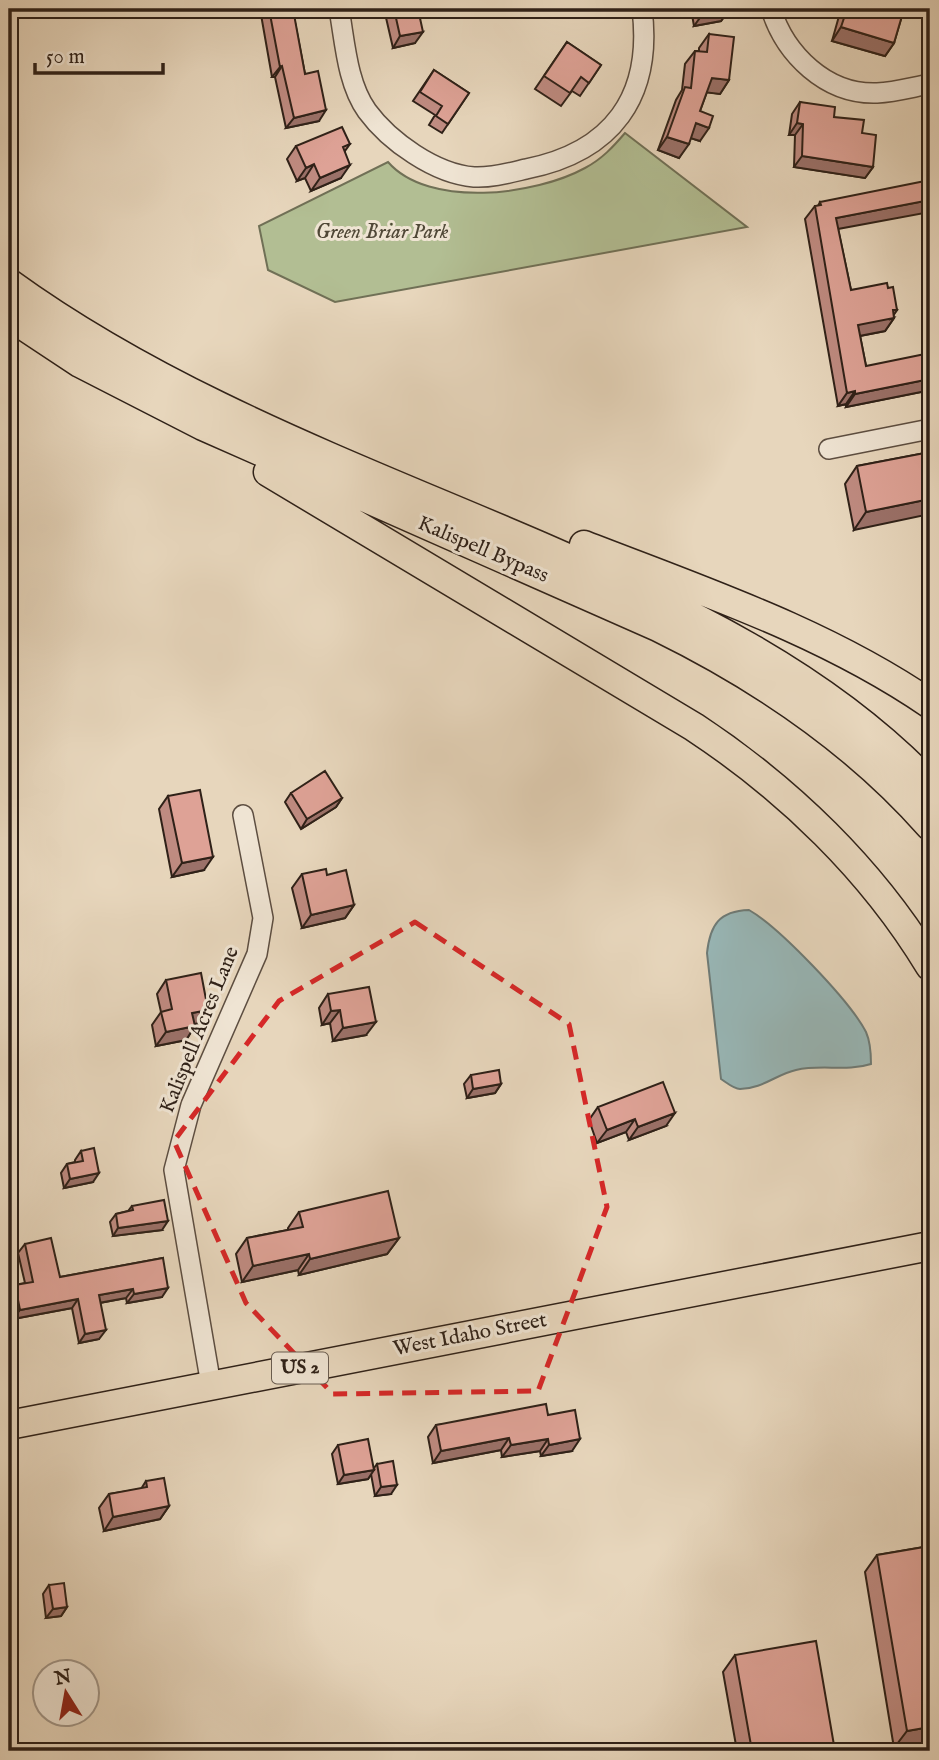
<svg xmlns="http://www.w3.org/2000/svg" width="939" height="1760" font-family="'IM FELL English',serif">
  <rect width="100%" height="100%" fill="#e7d6bc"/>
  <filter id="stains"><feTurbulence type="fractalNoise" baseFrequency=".00286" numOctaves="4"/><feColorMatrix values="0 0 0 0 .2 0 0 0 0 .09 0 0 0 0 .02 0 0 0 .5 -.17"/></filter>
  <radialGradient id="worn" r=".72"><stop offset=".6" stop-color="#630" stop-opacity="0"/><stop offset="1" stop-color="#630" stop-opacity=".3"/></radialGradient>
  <path fill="#b2be93" stroke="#707056" stroke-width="2" d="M625,133L747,227L335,302L268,270L259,226L388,162C429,209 536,195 585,168C602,159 613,147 625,133Z"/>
  <path fill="#98b7b7" stroke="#6e7b77" stroke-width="2" d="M749,910C779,927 850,1001 866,1032C870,1041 871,1053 871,1064C846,1072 822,1064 796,1070C777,1074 762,1089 740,1089C734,1089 727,1083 721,1079L707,953C710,925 719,911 749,910Z"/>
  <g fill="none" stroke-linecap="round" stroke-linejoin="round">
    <defs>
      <path id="minor" d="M339,9C345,42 347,83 367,111C389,141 435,174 474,177C491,178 509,173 526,169C612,152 653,97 642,9
        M771,9C785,54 826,95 877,93C895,92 913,87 930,84
        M829,449L930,429
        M211,1385L174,1170L191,1105L257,954L263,918L243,815"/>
      <path id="highway" d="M9,283C169,399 359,468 540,546C682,608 822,672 930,785
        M9,316L80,363L203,426L658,627C760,677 855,741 930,826
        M268,472L694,727C788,789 872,870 930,966
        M584,545C702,591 825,632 930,704
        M9,1425L930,1246"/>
    </defs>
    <use href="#minor" stroke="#5d4e41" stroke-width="22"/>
    <use href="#highway" stroke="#2f2118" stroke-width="31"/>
    <use href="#minor" stroke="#efe4d3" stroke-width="19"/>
    <use href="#highway" stroke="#e7d6bc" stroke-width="28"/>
  </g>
  <path fill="#bf8b81" stroke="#2f2118" stroke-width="2" d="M260,9H305L300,16L294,17L305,74L319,121L286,128L275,77H272Z
    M384,9H418L415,43L393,48Z
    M691,9H729L721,21L694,26Z
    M841,9H904L894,43L885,56L832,41Z
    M709,34L729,80L720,94L707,92L700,111V141L691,138L679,158L658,150L676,100L682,90L685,64L695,51H699V48Z
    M567,42L601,65L580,96L572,91L561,106L535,89Z
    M434,70L469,93L442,133L429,125L435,115L413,101Z
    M800,102L834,117L862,133L873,167L865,178L794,167L795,135H789L792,114Z
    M350,144L345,151L341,178L311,191L305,178L297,181L287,159L296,146Z
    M820,202L838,229L851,290L888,288L897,310L893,315L894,318L885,331L860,336L866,366L926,391L846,407V404L838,406L805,219L815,206H818Z
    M930,452L854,530L845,484L857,466Z
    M291,793L342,798L336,807L301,829L285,802Z
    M168,796L204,870L172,877L159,809Z
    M302,874L327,875L354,905L345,918L302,928L292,888Z
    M166,980L208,1010L199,1023L195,1024V1026L186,1040L156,1046L152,1025L161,1012L157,994Z
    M328,994L366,1035L333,1041L330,1023L322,1025L319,1008Z
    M471,1075L501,1084L495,1093L467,1098L464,1084Z
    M598,1107L666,1126L629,1140L626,1132L597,1143L589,1120Z
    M81,1151L93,1182L64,1188L61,1173L67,1164L75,1162V1160Z
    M132,1206L162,1230L113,1236L110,1222L116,1214L128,1211Z
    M299,1212L399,1238L387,1254L299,1275L298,1270L242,1282L236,1254L247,1238L288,1230V1228Z
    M25,1244L60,1277L163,1258L162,1297L127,1303L126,1298L100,1303L99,1339L79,1343L72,1308L13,1319L9,1294L15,1285L25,1283L18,1253Z
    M548,1415L572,1451L541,1456L540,1451L502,1457L501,1450L433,1463L428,1437L436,1425Z
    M338,1445L374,1468L377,1464L391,1494L375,1496L371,1474L368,1479L338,1484L332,1454Z
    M146,1481L169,1506L160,1519L104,1531L99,1508L109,1494L141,1489Z
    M930,1546V1742L894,1748L865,1572L877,1555Z
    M49,1585L67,1607L61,1616L46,1618L43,1594Z
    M735,1655L835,1751H737L723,1672Z"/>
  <path fill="#9b7169" stroke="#2f2118" stroke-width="2" d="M292,9H305L300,16L285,19Z
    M730,9L721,21L694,26L702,15Z
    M841,27L894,43L885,56L832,41Z
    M423,32L415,43L393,48L400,36Z
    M282,66L275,77H272L280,67Z
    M712,78L729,80L720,94L703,92Z
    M326,110L319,121L286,128L294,118Z
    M696,123L709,128L700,141L687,137Z
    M797,123L803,124L795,135H789Z
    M667,137L689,144L679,158L658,150Z
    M802,156L873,167L865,178L794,167Z
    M314,164L305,178L297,181L306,168Z
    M350,165L341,178L311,191L320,178Z
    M930,200V212L827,231L836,218Z
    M893,310H897L891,319L894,318L885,331L849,338L858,325Z
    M930,379V385L926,391L846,407L855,394Z
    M855,391L846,404L838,406L847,393Z
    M930,499V514L854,530L866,512Z
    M342,798L336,807L301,829L307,819Z
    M213,857L204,870L172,877L182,863Z
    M354,905L345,918L302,928L311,915Z
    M208,1010L199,1023L183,1027L192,1013Z
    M340,1010L330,1023L322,1025L331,1011Z
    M376,1022L366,1035L333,1041L343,1028Z
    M195,1026L186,1040L156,1046L166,1032Z
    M501,1084L495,1093L467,1098L473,1089Z
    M675,1113L666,1126L629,1140L638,1127Z
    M635,1119L626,1132L597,1143L607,1130Z
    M99,1173L93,1182L64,1188L70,1179Z
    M168,1221L162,1230L113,1236L118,1228Z
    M399,1238L387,1254L299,1275L310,1259Z
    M309,1254L298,1270L242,1282L253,1266Z
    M168,1288L162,1297L127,1303L134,1294Z
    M133,1289L126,1298L93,1304L99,1295Z
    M78,1299L72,1308L13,1319L20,1310Z
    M106,1330L99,1339L79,1343L85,1334Z
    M509,1438L501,1450L433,1463L441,1451Z
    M548,1439L540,1451L502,1457L511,1445Z
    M580,1439L572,1451L541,1456L549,1445Z
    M374,1470L368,1479L338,1484L344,1475Z
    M397,1485L391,1494L375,1496L381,1487Z
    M169,1506L160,1519L104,1531L113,1517Z
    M67,1607L61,1616L46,1618L53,1609Z
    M930,1727V1742L894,1748L907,1731Z"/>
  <path fill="#dea296" stroke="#2f2118" stroke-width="2" d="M269,9H293L305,74L318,71L326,110L294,118L282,66L280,67Z
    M394,9H418L423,32L400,36Z
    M701,9H730L702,15Z
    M847,9H904L894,43L841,27Z
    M709,34L734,37L729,80L712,78L700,111L713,116L709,128L696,123L689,144L667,137L685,87L691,88L695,51L707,52Z
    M567,42L601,65L589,83L581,77L570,93L544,76Z
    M434,70L469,93L448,124L436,116L442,106L420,92Z
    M800,102L835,107L834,117L864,120L862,133L876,135L873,167L802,156L803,124L797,123Z
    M342,127L350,144L343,147L350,165L320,178L314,164L306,168L296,146Z
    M930,180V200L836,218L851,290L887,283L888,288L893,287L897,310H893L894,318L858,325L866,366L930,353V379L855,394V391L847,393L815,206L821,205L820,202Z
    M930,452V499L866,512L857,466Z
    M325,771L342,798L307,819L291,793Z
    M200,790L213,857L182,863L168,796Z
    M326,869L327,875L346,870L354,905L311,915L302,874Z
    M201,973L208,1010L192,1013L195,1026L166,1032L161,1012L172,1009L166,980Z
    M369,987L376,1022L343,1028L340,1010L331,1011L328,994Z
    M499,1070L501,1084L473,1089L471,1075Z
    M663,1082L675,1113L638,1127L635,1119L607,1130L598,1107Z
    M94,1148L99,1173L70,1179L67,1164L83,1161L81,1151Z
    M388,1191L399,1238L310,1259L309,1254L253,1266L247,1238L303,1227L299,1212Z
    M164,1200L168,1221L118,1228L116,1214L133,1210L132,1206Z
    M51,1238L60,1277L163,1258L168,1288L134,1294L133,1289L99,1295L106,1330L85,1334L78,1299L20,1310L15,1285L33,1282L25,1244Z
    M546,1404L548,1415L575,1410L580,1439L549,1445L548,1439L511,1445L509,1438L441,1451L436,1425Z
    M368,1439L374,1470L344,1475L338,1445Z
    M393,1461L397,1485L381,1487L377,1464Z
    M164,1478L169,1506L113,1517L109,1494L147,1487L146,1481Z
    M930,1546V1727L907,1731L877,1555Z
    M64,1583L67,1607L53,1609L49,1585Z
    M816,1641L835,1751H752L735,1655Z"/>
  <path fill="none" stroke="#d62828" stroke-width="5" stroke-dasharray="14 9" stroke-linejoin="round" d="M415,922L569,1024L607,1207L538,1391L333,1394L246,1303L174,1141L279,1001Z"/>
  <g text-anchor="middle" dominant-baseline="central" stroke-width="6" stroke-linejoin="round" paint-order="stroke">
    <rect fill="#efe4d3" stroke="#695c50" stroke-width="2" x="272" y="1352.5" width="56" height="31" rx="5"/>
    <g font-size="19" font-weight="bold" fill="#2f2118">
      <text x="300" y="1368">US 2</text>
    </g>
    <g font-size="21" font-style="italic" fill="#504837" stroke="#efe4d3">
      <text x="382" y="232">Green Briar Park</text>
    </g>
    <g font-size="21" fill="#2f2118" stroke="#efe4d3">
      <text transform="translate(483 550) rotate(23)">Kalispell Bypass</text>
      <text transform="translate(200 1030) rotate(-68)">Kalispell Acres Lane</text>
      <text transform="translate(470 1335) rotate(-11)">West Idaho Street</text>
    </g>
  </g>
  <rect width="939" height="1760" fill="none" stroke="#e7d6bc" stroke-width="35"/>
  <rect x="10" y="10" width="918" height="1739" fill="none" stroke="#2f2118" stroke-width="3.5"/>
  <rect x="18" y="18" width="904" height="1725" fill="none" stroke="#2f2118" stroke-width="2"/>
  <g transform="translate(66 1693) rotate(349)"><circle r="33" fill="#efe4d3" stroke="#a29688" stroke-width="2"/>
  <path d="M0-5L12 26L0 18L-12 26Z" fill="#8f2418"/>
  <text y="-10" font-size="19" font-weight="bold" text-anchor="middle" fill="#2f2118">N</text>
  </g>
  <path d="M35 63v10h128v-10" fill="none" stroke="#2f2118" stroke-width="3.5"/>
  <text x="46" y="63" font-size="21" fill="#2f2118" stroke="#efe4d3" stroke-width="5" paint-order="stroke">50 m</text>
  <rect width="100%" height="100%" filter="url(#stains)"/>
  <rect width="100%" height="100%" fill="url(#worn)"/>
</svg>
